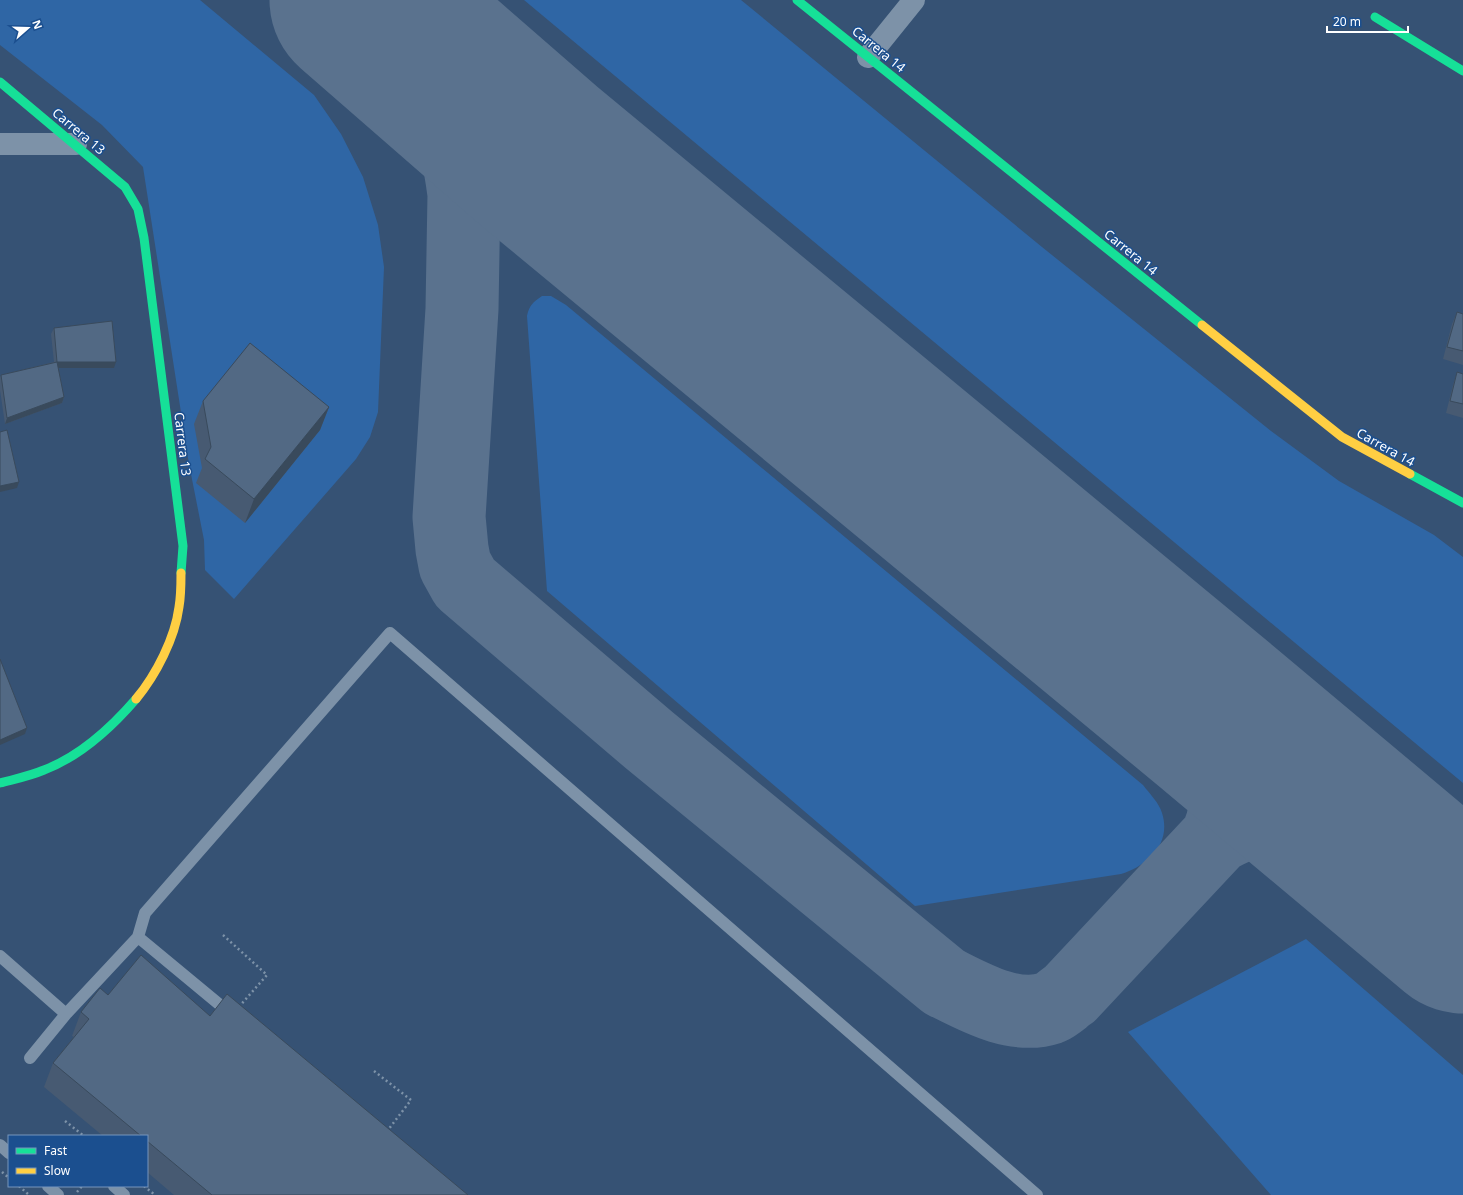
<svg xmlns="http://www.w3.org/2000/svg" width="1463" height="1195" font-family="'Noto Sans',sans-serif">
  <rect width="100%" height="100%" fill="#365274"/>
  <path fill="#2f66a5" d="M0,0H200L314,95L341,134L363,177L378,225L384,267L378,412L370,437L356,459L234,599L205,570L204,540L189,464L143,167L102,125L0,45Z
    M524,0H741L1042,247L1271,431L1339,481L1434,535L1463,557V783Z
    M542,296H551L566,305L1143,785C1150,794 1159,803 1162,813C1172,844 1147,866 1121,874L915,906L547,591L527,316C529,306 533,302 542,296Z
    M1306,939L1463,1075V1195H1271L1128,1032Z"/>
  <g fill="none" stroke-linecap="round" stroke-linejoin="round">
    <path stroke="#5a728e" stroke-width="73" d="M394,28C411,52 431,76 442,103C454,132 460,163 464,194
      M539,156L517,155L501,158L488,166L475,178L464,194L462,309L449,517L452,549L455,565L465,583L649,740L944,982C974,997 1014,1020 1050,1008C1057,1005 1064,998 1070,994L1217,837C1248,820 1278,811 1314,816C1325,817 1336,823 1347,826
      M1216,716C1230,759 1234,794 1217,837"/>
    <path stroke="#5a728e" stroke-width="181" d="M360,0L539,156L1216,716L1463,923"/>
    <path stroke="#7d92a8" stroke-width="2.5" stroke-dasharray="2 3" stroke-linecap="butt" d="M65,1121L84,1136
      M2,1172L9,1178
      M19,1186L29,1195
      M144,1186L155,1195
      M77,1192L82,1186"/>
    <path stroke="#7d92a8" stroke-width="12" d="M138,937L231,1014
      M0,956L66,1014L138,937L145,913L390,633L1037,1195
      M30,1058L66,1014
      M0,1145L9,1153
      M48,1186L58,1195
      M114,1186L124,1195"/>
    <path stroke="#7d92a8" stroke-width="22" d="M868,57L914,0
      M0,144H76"/>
    <path stroke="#16e098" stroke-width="9" d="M797,0L1202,325
      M1375,17L1463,71
      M0,82L125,187L138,209L144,238L183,546L181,573
      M1410,474L1463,503
      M0,783C15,779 30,776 44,770C81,756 111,728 136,699"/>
    <path stroke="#ffcf43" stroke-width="9" d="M1202,325L1342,437L1410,474
      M136,699C156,675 175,638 179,607C181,596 181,584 181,573"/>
    <path stroke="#7d92a8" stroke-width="2.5" stroke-dasharray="2 3" stroke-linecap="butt" d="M223,935L267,975L238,1008
      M374,1071L411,1100L388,1130"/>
  </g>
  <path fill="#475a72" d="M1457,312L1463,314V365L1443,359L1452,324Z
    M54,328L114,368H58L64,397L62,403L5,424L0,390V377L1,375L54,362L51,334Z
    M1457,372L1463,374V418L1446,413L1453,385Z
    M203,401L329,407L320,430L245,523L196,483L202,468L194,424Z
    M108,995L210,1016L468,1195H174L147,1172V1136H103L44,1087L53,1063L74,1037L72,1036L81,1012Z"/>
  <path fill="#394a5c" d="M57,362H116L114,368H55Z
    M64,397L62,403L5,424L7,418Z
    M329,407L320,430L245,523L254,499Z
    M19,482L17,488L0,492V486Z
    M27,728L25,734L0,745V740Z"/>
  <path fill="#526984" stroke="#394a5c" d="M1457,312L1463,314V351L1447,347Z
    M112,321L116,362H57L64,397L7,418L1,375L57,362L54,328Z
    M250,343L329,407L254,499L205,459L211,447L203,401Z
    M1457,372L1463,374V404L1450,401Z
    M7,430L19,482L0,486V432Z
    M0,659L27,728L0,740Z
    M141,955L210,1016L227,994L468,1195H212L147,1141V1136H141L53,1063L89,1019L81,1012L100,988L108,995Z"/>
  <g text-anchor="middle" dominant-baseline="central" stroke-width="3" stroke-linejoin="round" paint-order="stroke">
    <g font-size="13" fill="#fff" stroke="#1b4f8f">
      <text transform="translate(879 49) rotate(39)">Carrera 14</text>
      <text transform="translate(79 131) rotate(40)">Carrera 13</text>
      <text transform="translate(1131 252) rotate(39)">Carrera 14</text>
      <text transform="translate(183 444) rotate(83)">Carrera 13</text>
      <text transform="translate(1386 447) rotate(29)">Carrera 14</text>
    </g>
  </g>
  <rect x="8" y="1135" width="140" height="52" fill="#1b4f8f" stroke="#7695bc"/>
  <rect x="16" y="1148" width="20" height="6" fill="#16e098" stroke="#7695bc"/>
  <text x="44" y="1155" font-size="12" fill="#ffffff">Fast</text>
  <rect x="16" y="1168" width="20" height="6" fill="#ffcf43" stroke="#7695bc"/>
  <text x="44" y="1175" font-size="12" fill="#ffffff">Slow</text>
  <g transform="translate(28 28) rotate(70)" stroke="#1b4f8f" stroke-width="3" paint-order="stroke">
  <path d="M0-3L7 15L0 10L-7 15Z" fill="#ffffff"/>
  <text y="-6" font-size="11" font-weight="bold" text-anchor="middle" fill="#ffffff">N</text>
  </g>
  <path d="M1327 26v6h81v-6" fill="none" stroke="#ffffff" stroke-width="2"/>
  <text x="1333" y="26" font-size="12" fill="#ffffff" stroke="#1b4f8f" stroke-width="3" paint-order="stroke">20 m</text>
</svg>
